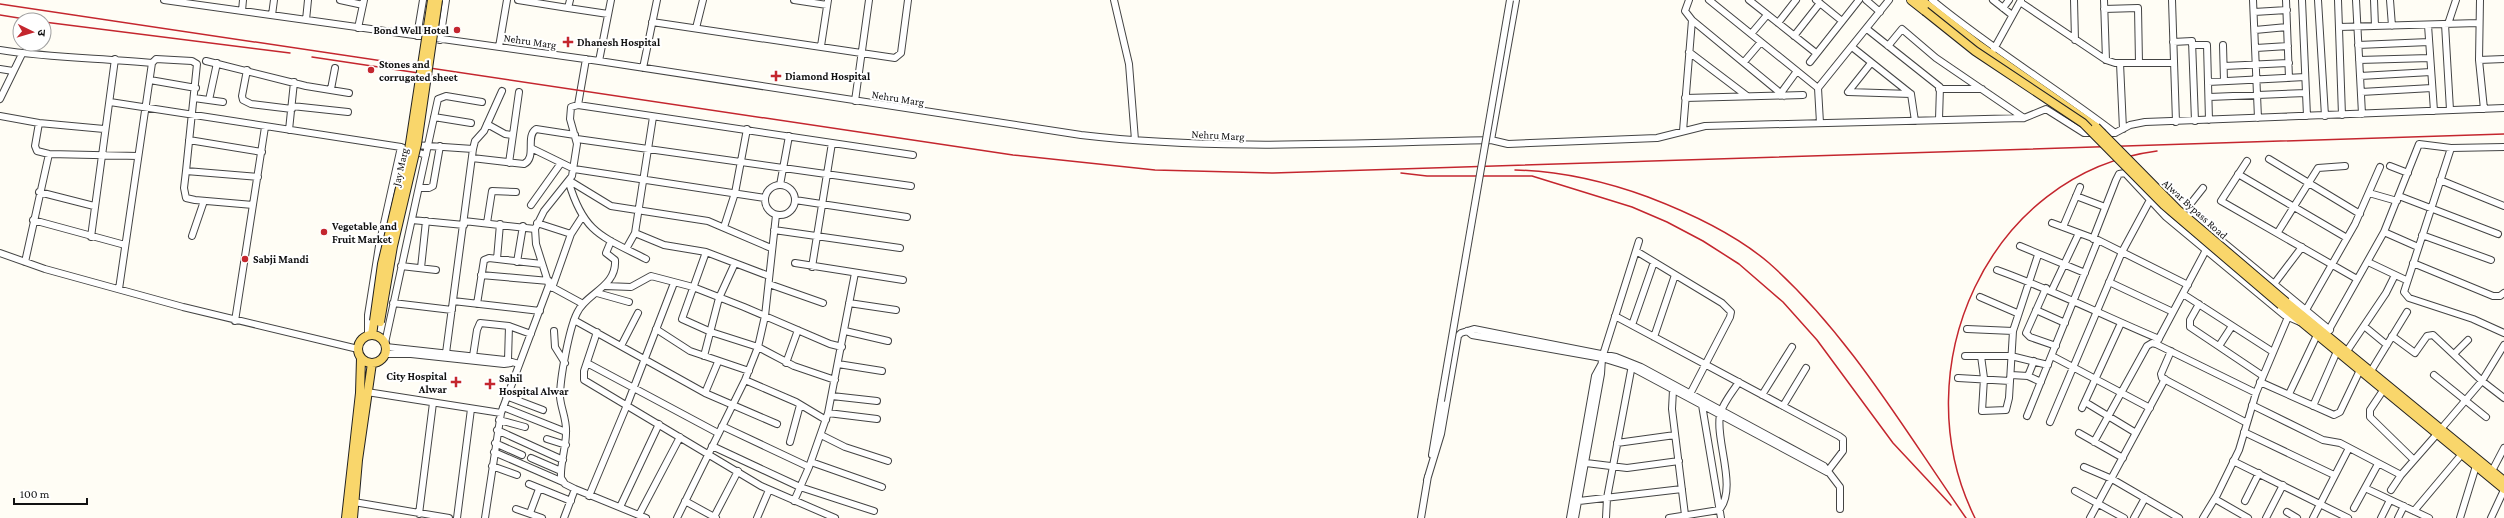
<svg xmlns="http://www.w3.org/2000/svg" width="2504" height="518" font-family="'Crimson Pro','Noto Sans Devanagari',serif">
  <rect width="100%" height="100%" fill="#fffdf5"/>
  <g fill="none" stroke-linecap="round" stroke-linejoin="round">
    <defs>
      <path id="minor" d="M164,0L599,61L1081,135C1217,151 1354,143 1491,140L1516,0
        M340,0L363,5
        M518,0L568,8L570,0
        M794,0L827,5
        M1114,0L1129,64L1135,140
        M1709,0L1818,88L1820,123
        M1749,0L1816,53
        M1816,0L1842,21
        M1866,0L1880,12
        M1932,0C1990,48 2055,87 2115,133L2130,125L2145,122L2504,108
        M1993,0L2012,15
        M2074,0L2075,40
        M2104,0L2106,60
        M2172,0L2176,122
        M2253,0L2258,118
        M2286,0L2289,78
        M2302,0L2307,116
        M2318,0L2325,116
        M2338,0L2342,115
        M2356,0L2362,114
        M2374,0L2375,26
        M2390,0L2392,26
        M2480,0L2479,60L2484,109
        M2020,2L2106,60L2115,63H2174
        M568,8L608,14
        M2003,8L2009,0
        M2104,9L2138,8L2139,63
        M242,11L243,0
        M2254,12L2287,10
        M272,15L274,0
        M306,20L308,0
        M1692,20L1784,96
        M652,22L895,58L901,53L908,0
        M1778,23L1796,0
        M2445,24L2450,110
        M2448,24L2456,0
        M2428,25L2434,111
        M2339,27L2478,23
        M358,28L364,0
        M696,28L703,0
        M1867,29L1940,87L1939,119
        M2255,30L2287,27
        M1751,34L1767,15
        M417,36L423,0
        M1794,36L1820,3
        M440,40L446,0
        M2173,42L2192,41L2195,121
        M2192,45H2207L2209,120
        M2223,45L2224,81
        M2358,45L2429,42
        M821,46L828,0
        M1888,46L1902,29L1936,58L2024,118
        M499,47L507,0
        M1852,47L1911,94L1915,121
        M2256,48L2288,46
        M1994,49L2021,0
        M0,50C50,58 101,58 152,63
        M1689,52L1747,96
        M2359,60L2430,58
        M2479,60L2504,59
        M206,61L306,86L349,93
        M599,61L611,0
        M1744,62L1761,42
        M1810,62L1859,0
        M1871,63L1848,92L1911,94
        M2120,63L2123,129
        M2224,66L2289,63
        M643,68L657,0
        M0,69L13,71
        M247,70L242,96L243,100L251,104L292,109
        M2360,76L2431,72
        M150,80L196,88
        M2208,82L2305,77
        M1818,88L1889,0
        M331,89L335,68
        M1939,89H1982
        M2361,92L2432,88
        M1781,93L1797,71
        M2209,97L2306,93
        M194,98L223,102
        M1685,98L1803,95
        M0,99L22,54
        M209,100L217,63
        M855,101L869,0
        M110,102L401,147L426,155
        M578,105L586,59
        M292,106L348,112
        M0,116L39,123L104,129
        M434,117L471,123
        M39,123L35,146L37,151L49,154L138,156
        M487,124L505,134L512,135
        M289,130L294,82
        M1683,131L1692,20L1685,11L1689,0
        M577,139L911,186
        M189,140L262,152
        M1491,140L1508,144L1657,138L1705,126L2024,118L2046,109L2084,133H2115
        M414,145L473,149
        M531,148L574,169L765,198
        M2451,148L2404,292L2409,298L2473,319L2504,333
        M472,158L524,164C537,158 525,136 536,129L575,135
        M2269,159L2360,214
        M2247,161L2221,201L2357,279
        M509,163L519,92
        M2390,166L2408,173
        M186,171L258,177
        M2238,174L2347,238
        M2440,180L2504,206
        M570,181L611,206L708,221L771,248
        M569,183C584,233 601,236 646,259
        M765 200a15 15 0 1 1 30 0a15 15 0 1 1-30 0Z
        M780,185L789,136
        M419,188H429L433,186L440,146
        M2203,188L2188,207V213L2330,330
        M39,192L94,206
        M2369,193L2397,201
        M2076,196L2105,207
        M2399,196L2498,234
        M795,200L907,217
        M531,205L561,163
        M33,220L125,245
        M412,220L464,225
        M464,221L535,229
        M487,223L492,191L516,192
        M537,223L571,234
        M2052,223L2098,240L2188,285
        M724,227L735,193L747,129
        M2063,227L2080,187
        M774,230L900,248
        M2278,232L2318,168L2345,166
        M2384,232L2418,247
        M635,233L664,245L706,252L769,276
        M2422,235L2491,260
        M192,236L204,201
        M91,237L115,59
        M2093,239L2116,180L2119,174L2125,173L2166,217L2284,315L2300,322
        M611,241L606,253L615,260C617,287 586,293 577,313C569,329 560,378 560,397C561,409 567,420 566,433C566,448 560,463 561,478L565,484L575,489L646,518
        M2020,246L2085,273
        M626,249L635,233L653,117
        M1636,251L1722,303L1731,312L1730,317L1689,396
        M706,252L682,319L711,332L758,347L794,366L835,380
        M0,253L45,269L183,307L358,349
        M497,259L500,224
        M25,262L49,154
        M517,262L523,226
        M2368,262L2406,280
        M795,263L903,280
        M2413,263L2493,296H2500L2504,293
        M401,266L436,270
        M812,267L832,143
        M421,268L426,221
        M1997,270C2053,290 2104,316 2159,339
        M481,275L549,281
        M2109,282L2173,312
        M769,284L823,303
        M2274,284L2302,247
        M550,286L583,304
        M605,286L631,287L651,276L693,287L744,307L830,344L842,347
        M552,288L571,234L582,217
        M2046,288L2026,333L2030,337L2056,346
        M119,289L152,63L156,59L192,61L197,64L186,171L184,188L186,198L195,200L253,205
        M2052,290L2079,233
        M597,293L629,302
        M2183,294L2273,352
        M1980,297L2017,313
        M453,301L540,311
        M393,303L452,310
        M849,303L896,310
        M477,304L484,260L489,258L542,264
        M2199,304L2190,320V327L2263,376
        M2036,310L2065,323
        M2306,310L2355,224L2380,167
        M1615,316L1839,436L1843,439V451L1827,472
        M574,320L705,393L777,424
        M235,321L265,127
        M1632,325L1654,262
        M2364,326L2387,345
        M656,329L690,351L749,371
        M1967,329L2013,331
        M554,331L555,347L565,363
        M845,331L888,341
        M1467,331L1472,335L1602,358L1631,367L1827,472
        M597,332L584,371V380L761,486L835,518
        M2326,335L2384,232L2419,144L2451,148L2504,147
        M368,336V315L379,246L401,147
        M2392,336L2415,353L2427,336L2433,335L2482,381L2504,398
        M1654,337L1675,275
        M385,343L438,99L446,96L482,102
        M2156,344L2256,393
        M621,346L638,313
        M2219,346L2232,326
        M386,347L505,360L519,364
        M2171,351L2161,374L2162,378L2247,423
        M2347,351L2386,293L2395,275
        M446,353L473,149L475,141L484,131L502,91
        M386,354H411L504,364L511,363
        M2454,354L2468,340
        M473,356L477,330L480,323L509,326L531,334
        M704,356L719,298L735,263
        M1965,356H2011L2048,365
        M1981,356L1984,378L1982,411L2006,410L2009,398L2013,331L2038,255
        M2052,356L2150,408
        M508,360L509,326
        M587,363L718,433
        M786,363L798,330
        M838,364L882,371
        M2371,371L2407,312
        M2011,375L2028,376L2041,382
        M2434,375L2486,417
        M2028,376L2034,361
        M1958,378L2010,381
        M745,380L796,402L826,420
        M2260,382L2334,415L2340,412L2360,370
        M2384,389L2370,410V417L2414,460
        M1673,390L1672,409L1685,515
        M367,392L501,413
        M705,393L718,362
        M2289,394L2317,335
        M1762,395L1792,347
        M506,396L543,410
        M832,396L877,401
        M2085,402L2136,433
        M1702,405L1721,518
        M2252,405L2323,440L2340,443L2401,475L2437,434
        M1783,406L1806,368
        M2313,406L2338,349
        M503,407L566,432
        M2082,408L2121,323
        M828,413L877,419
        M2027,416L2098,240
        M499,420L525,427
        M2050,422L2122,252L2150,200
        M722,426L809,467
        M2441,429L2482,381L2504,345
        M497,430L563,460
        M2244,432L2334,475
        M2079,433L2123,458
        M821,435L845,447L888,461
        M547,439L566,445
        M790,442L800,405
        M2094,442L2147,346L2152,343L2156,344L2206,250
        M495,443L522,455
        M1617,443L1675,435
        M712,446L800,487L874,511
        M494,452L563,482
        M1432,455L1441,401
        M531,458L561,471
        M2233,461L2348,518
        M811,462L882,487
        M1586,463L1627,468L1679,461
        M492,466L517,475
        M2084,467L2112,479L2179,518
        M2492,471L2504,448
        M1427,480L1441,434L1458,336L1461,333L1474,329L1616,357L1641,367L1824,466L1840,487V509
        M529,484L571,501
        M2365,488L2429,518
        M2391,490L2401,475
        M2075,491L2124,518
        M589,496L627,405L674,283
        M2215,499L2248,518
        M685,501L716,518
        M794,501L809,467L828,413L855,273
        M1579,501L1682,489
        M2245,501L2259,473
        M354,502L449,518
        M620,507L659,424
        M2354,508L2378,464
        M516,509L542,518
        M2414,511L2462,454
        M2287,512L2297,518
        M530,513L539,489
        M419,514L433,403
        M639,515L680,437
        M714,517L738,471
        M457,518L471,409
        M485,518L501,413L549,285L536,244L535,229L544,211L572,176L577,144L570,119L571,107L578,105L913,155
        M564,518L575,489
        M677,518L745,380L758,347L765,316L776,215
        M757,518L769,490
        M1421,518L1428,476
        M1570,518L1595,376L1601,365
        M1575,518L1601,374L1602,358L1639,241
        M1606,518L1607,498L1632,365
        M1669,518L1719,510C1738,489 1715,440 1720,415C1722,404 1733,391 1739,382
        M2090,518L2165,379
        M2134,518L2145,498
        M2203,518L2217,495L2239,450L2256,393L2288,317
        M2266,518L2283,485
        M2313,518L2349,448
        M2381,518L2390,500
        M2398,518L2404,506
        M2460,518L2476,466
        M2491,518L2504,490"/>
      <path id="major" d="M1911,0L1925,11
        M1921,0L1977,44L2096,127
        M2286,302L2504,481
        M2281,305L2504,489
        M372,335L374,321
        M358 349a14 14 0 1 1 28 0a14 14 0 1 1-28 0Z
        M346,518L360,393L361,358
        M353,518L358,460L372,363"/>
    </defs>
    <use href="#minor" stroke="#444" stroke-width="8"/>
    <use href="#major" stroke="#222" stroke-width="10"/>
    <use href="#minor" stroke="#fff" stroke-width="6"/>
    <use href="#major" stroke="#f9d66b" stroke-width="8"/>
    <path stroke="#c4262e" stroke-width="1.5" d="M0,4L1013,155L1155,170L1273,173L2504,134
      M0,15L31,20
      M44,22L290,53
      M312,57L432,75
      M1515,170C1561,171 1604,181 1648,197C1690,213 1734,233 1769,263C1849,334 1905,431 1966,518
      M1401,173L1427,176H1532L1632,207L1667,222L1703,241L1739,264L1783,302L1817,340L1893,443L1951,505
      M1975,518C1901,370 1988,173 2157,151"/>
    <defs>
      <path id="minor-bridge" d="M1441,401L1510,0"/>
      <path id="major-bridge" d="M1925,11L1975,51L2083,123L2164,205L2281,305
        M2096,127L2178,210L2286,302
        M374,321L382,264L409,150L432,0
        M380,322L393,246L417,144L438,0"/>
    </defs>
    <use href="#minor-bridge" stroke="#444" stroke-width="8" stroke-linecap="butt"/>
    <use href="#major-bridge" stroke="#222" stroke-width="10" stroke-linecap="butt"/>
    <use href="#minor-bridge" stroke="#fff" stroke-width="6"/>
    <use href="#major-bridge" stroke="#f9d66b" stroke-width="8"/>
  </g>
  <g fill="#c4262e" stroke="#fff" stroke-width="1.5">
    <circle cx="457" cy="30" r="4"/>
    <path d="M566 36h4v4h4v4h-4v4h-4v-4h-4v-4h4z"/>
    <circle cx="371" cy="70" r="4"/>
    <path d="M774 70h4v4h4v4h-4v4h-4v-4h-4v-4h4z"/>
    <circle cx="324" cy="232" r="4"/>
    <circle cx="245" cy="259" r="4"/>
    <path d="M454 376h4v4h4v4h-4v4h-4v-4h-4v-4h4z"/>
    <path d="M488 378h4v4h4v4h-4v4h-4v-4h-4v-4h4z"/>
  </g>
  <g text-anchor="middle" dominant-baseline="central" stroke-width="4" stroke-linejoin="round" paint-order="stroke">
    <g font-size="11" font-weight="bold" fill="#111" stroke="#fff" text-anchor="start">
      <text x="449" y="30" text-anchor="end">Bond Well Hotel</text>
      <text x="577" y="42">Dhanesh Hospital</text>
      <text x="379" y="64">Stones and<tspan x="379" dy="13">corrugated sheet</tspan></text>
      <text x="785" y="76">Diamond Hospital</text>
      <text x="332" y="226">Vegetable and<tspan x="332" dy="13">Fruit Market</tspan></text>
      <text x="253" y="259">Sabji Mandi</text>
      <text x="447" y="376" text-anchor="end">City Hospital<tspan x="447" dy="13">Alwar</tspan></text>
      <text x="499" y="378">Sahil<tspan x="499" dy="13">Hospital Alwar</tspan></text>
    </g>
    <g font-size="11" fill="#111" stroke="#fff">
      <text transform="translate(530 41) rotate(8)">Nehru Marg</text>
      <text transform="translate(898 98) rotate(9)">Nehru Marg</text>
      <text transform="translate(1218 135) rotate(3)">Nehru Marg</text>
      <text transform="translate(400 167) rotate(-77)">Jay Marg</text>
      <text transform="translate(2195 209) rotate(42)">Alwar Bypass Road</text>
    </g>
  </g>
  <g transform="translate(32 32) rotate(95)"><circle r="19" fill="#ffffff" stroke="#a0a0a0"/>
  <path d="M0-3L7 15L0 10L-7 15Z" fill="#c4262e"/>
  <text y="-6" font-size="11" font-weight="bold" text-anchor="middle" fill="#111111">उ</text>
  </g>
  <path d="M14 498v6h73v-6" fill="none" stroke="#111111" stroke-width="2"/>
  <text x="20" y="498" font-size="12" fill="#111111" stroke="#ffffff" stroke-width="3" paint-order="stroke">100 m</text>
</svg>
